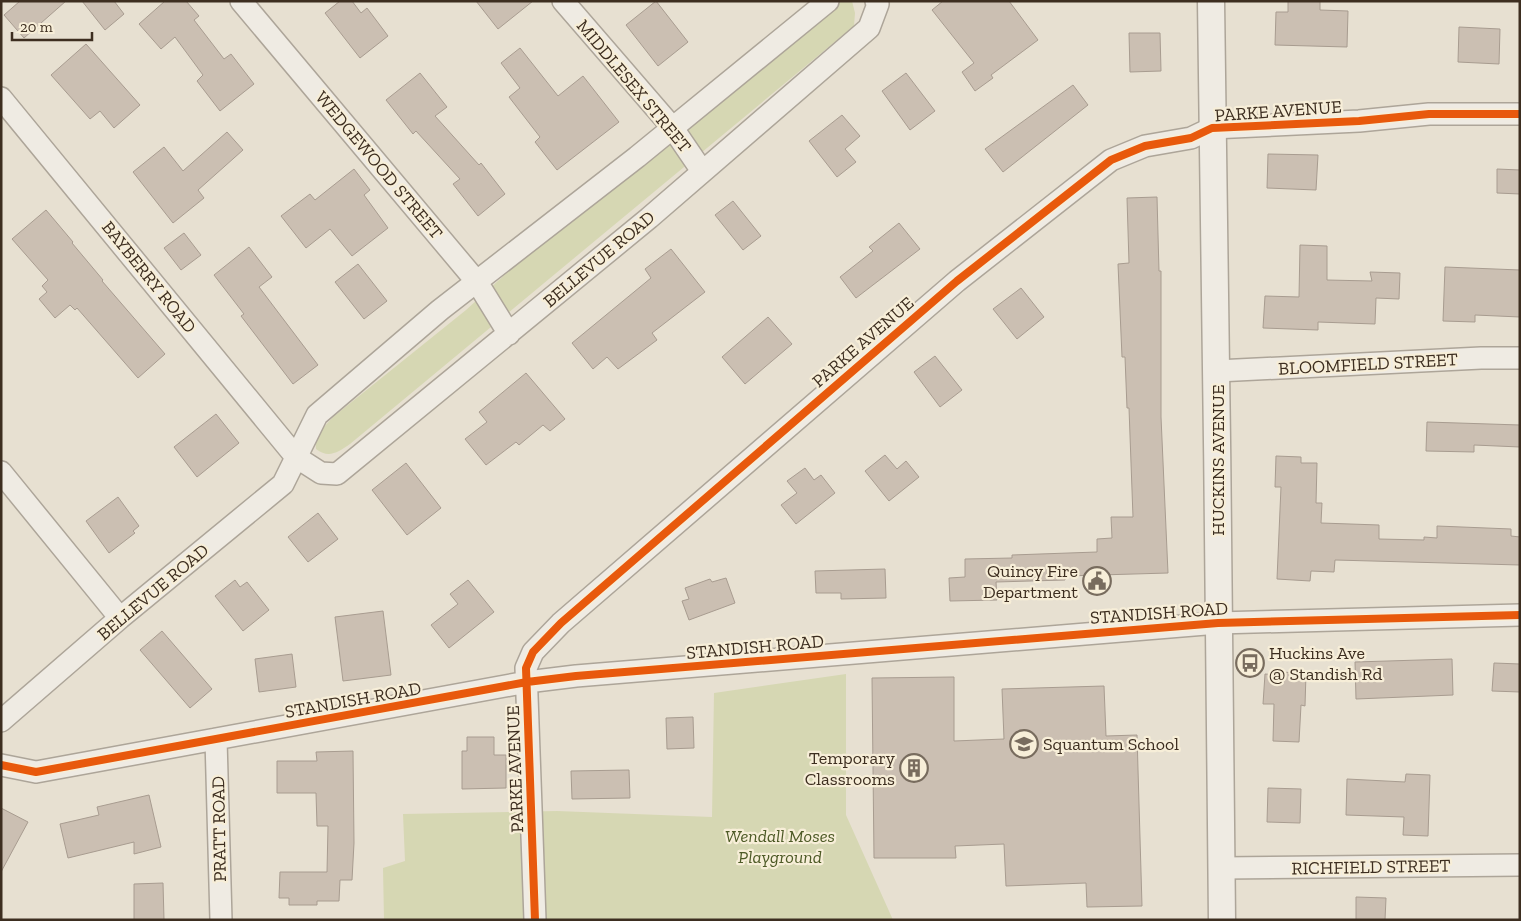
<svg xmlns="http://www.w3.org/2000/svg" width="1521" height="921" font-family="'Zilla Slab',serif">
  <rect width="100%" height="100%" fill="#e7e0d1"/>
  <path fill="#d6d7b3" d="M835,1H852L855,13L854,26L350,444C338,452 329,459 316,449L315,437L333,417L466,310L510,270Z
    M846,674V815L893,920H384L383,868L405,861L403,814L557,811L712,817L714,693Z"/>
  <path fill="#cbbfb2" stroke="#a89c90" d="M20,1H66L24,38L4,15Z
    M82,1H114L124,14L105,30Z
    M165,1H186L199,16L194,20L224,59L231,54L254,84L220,111L197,81L203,75L175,37L161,49L139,24Z
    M340,1H352L361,13L367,8L388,36L360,58L325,13Z
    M476,1H533L498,29Z
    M656,1L688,42L658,66L626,25Z
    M943,1H1009L1038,40L991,75L993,78L975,91L962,72L974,63L932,10Z
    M1288,1H1320V10L1348,11L1347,47L1275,45L1276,12H1288Z
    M1459,27L1500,29L1499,64L1458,62Z
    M1129,33H1160L1161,71L1130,72Z
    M86,44L140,105L114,128L100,111L90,119L51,75Z
    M520,48L558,96L583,76L619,122L557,170L535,142L540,137L509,97L520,88L501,63Z
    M420,73L447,107L435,116L479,165L481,163L505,194L478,216L453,184L460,179L416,131L413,134L386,100Z
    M906,73L935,111L910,130L882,91Z
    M1073,85L1088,105L1003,172L985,149Z
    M842,115L860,136L845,149L856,162L837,177L809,141Z
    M227,132L243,150L198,190L204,198L173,223L133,172L164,147L183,171Z
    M1268,154L1318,155L1316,190L1267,188Z
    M354,169L370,190L364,195L388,228L352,256L330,229L306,248L281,216L310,194L315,200Z
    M1497,169L1520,170V194L1497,193Z
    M1157,197L1159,271H1161V417L1168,573L1065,576V580L996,582L997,600L950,601L949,578L965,577V559L1012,558V555L1097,552V539L1112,538L1111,517H1133L1129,408H1127L1125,357H1122L1118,264L1129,263L1127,198Z
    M733,201L761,236L743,250L715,215Z
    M46,210L73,242L72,243L103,280L102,281L165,354L138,378L77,308L75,310L70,305L55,318L39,299L47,292L42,286L48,280L12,239Z
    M899,223L920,249L856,298L840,277L873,251L869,247Z
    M184,233L201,255L181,270L164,248Z
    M1300,245L1327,246V280L1372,281L1370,272L1400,273L1399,299L1376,298L1375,324L1318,322V330L1263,328L1265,296L1299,297Z
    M249,247L272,277L259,287L318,365L293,384L241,316L244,314L214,275Z
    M671,249L705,292L652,333L657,340L618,369L607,357L593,369L572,343L651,278L645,269Z
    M358,264L387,301L364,319L335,282Z
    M1445,267L1520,270V317L1475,315V322L1443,321Z
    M1021,288L1044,317L1017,339L993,309Z
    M768,317L792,344L745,384L722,357Z
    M935,356L962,390L940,407L914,372Z
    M526,373L565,419L550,431L543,425L519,445L516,442L486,465L465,439L487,422L479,412Z
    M216,414L239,443L197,477L174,447Z
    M1427,422L1520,425V447L1474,445V452L1426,451Z
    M885,455L897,469L906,461L919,477L889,501L865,471Z
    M1276,456L1301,457V463H1317L1316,503H1322L1321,523L1379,525V539L1424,540V537L1437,538V526L1511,529V536L1520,537V565L1335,560L1334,572L1311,571L1310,581L1277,579L1281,487H1275Z
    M406,463L441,508L407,535L372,490Z
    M805,468L814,480L821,475L835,493L796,524L781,505L797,493L787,481Z
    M118,497L139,526L133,531L135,533L109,553L86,521Z
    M318,513L338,539L308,562L288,537Z
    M885,569L886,598L841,599V593H816L815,571Z
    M726,578L735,603L689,620L682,601L689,599L685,588L710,579L712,582Z
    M235,580L240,587L247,582L269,610L243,631L215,596Z
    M468,580L494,612L449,648L431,625L458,604L450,594Z
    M383,611L391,675L343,681L335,617Z
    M162,631L212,689L190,708L140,650Z
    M292,654L296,687L259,692L255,659Z
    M1452,659L1453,695L1356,699L1355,662Z
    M1494,663L1520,664V692L1492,691Z
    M1277,672L1306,673L1305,706L1301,705L1299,742L1273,741L1274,704H1263L1265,674L1277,675Z
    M954,677V741L1004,739L1002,689L1104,686L1106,736L1137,735L1142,906L1087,907L1086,883L1006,886L1004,844L955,846L956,858H874L872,678Z
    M693,717L694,748L667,749L666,718Z
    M467,737H494V755H506V788L462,789V751H467Z
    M353,751L354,843L352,880H340L339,901H317V905H289V898H279L280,872H327L328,826H317L316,793H277V761H317L316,752Z
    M629,770L630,798L572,799L571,771Z
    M1406,774L1430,775L1428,836L1403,835L1404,817L1346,815L1347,779L1405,782Z
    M1268,788L1301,789L1300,823L1267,822Z
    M149,795L161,847L134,854V842L68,858L60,824L99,815L97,807Z
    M1,808L28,822L1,872Z
    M163,883L164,920H134V884Z
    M1356,897L1386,898L1385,920H1356Z"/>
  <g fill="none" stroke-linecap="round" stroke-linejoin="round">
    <defs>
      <path id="minor" d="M241,1L477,282L509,334
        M563,1L672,127L702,171
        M1,98L296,457L321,473L337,474L649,218L869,28L878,4L876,1
        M1217,371L1481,358H1520
        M1,472L120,618
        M1,721L120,618L283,484L317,415L440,310L637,157L828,1
        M216,739L221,920
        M1,765L36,772L527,682L576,676L1218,623L1520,615
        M1222,868L1520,865
        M535,920L526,668L533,652L561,623L957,281L1111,160L1145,146L1191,138L1212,128L1359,121L1429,114H1520"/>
      <path id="tertiary" d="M1211,1C1216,307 1219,614 1222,920"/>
    </defs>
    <use href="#minor" stroke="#ada599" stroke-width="24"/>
    <use href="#tertiary" stroke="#ada599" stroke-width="29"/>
    <use href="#minor" stroke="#efebe3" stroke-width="21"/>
    <use href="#tertiary" stroke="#efebe3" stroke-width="26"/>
    <defs>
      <path id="cycleway" d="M1,765L36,772L527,682L576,676L1218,623L1520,615
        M535,920L526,668L533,652L561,623L957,281L1111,160L1145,146L1191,138L1212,128L1359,121L1429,114H1520"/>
    </defs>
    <use href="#cycleway" stroke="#f7eed8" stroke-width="11"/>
    <use href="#cycleway" stroke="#e8590c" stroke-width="8"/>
  </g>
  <defs>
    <symbol id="civic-ring" viewBox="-11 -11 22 22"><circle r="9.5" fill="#f7eed8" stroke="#786c5e" stroke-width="1.5"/><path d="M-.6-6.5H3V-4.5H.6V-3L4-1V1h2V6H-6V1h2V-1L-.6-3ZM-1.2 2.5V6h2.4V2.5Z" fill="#786c5e"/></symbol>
    <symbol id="bus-ring" viewBox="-11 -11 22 22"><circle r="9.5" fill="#f7eed8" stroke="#786c5e" stroke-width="1.5"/><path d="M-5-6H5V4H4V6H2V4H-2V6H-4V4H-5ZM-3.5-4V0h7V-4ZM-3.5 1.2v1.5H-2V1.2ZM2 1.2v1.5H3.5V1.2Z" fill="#786c5e"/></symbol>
    <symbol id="school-ring" viewBox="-11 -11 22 22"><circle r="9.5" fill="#f7eed8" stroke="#786c5e" stroke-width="1.5"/><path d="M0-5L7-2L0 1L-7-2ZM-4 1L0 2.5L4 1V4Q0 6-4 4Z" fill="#786c5e"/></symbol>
    <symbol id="building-ring" viewBox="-11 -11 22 22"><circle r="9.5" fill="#f7eed8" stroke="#786c5e" stroke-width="1.5"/><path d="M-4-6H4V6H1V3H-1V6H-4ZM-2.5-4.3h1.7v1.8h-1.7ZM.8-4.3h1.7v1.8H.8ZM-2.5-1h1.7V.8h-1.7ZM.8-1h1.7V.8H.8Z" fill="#786c5e"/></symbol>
  </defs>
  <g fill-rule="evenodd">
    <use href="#civic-ring" x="1081" y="565" width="32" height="32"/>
    <use href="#bus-ring" x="1234" y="647" width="32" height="32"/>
    <use href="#school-ring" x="1008" y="728" width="32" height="32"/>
    <use href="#building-ring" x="898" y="752" width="32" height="32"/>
  </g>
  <g text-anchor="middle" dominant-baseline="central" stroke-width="4.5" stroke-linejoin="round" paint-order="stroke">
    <g font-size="18" fill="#3d2e20" stroke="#f7eed8">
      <text transform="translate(634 86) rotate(50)">MIDDLESEX STREET</text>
      <text transform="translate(1278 111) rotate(-4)">PARKE AVENUE</text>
      <text transform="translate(379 165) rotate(50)">WEDGEWOOD STREET</text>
      <text transform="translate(599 259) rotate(-40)">BELLEVUE ROAD</text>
      <text transform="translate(149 277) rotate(51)">BAYBERRY ROAD</text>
      <text transform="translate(863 342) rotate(-41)">PARKE AVENUE</text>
      <text transform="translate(1368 364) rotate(-3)">BLOOMFIELD STREET</text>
      <text transform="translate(1218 460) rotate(-90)">HUCKINS AVENUE</text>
      <text transform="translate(153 592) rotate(-40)">BELLEVUE ROAD</text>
      <text transform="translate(1159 613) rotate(-4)">STANDISH ROAD</text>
      <text transform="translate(755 647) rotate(-5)">STANDISH ROAD</text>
      <text transform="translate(353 700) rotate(-10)">STANDISH ROAD</text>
      <text transform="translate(515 769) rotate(-92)">PARKE AVENUE</text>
      <text transform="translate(219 829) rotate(-91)">PRATT ROAD</text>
      <text transform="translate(1371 867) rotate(-1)">RICHFIELD STREET</text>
    </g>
    <g font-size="18" fill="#3d2e20" stroke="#f7eed8" text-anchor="end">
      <text x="1078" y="571">Quincy Fire<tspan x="1078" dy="21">Department</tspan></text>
      <text x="1269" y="653" text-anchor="start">Huckins Ave<tspan x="1269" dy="21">@ Standish Rd</tspan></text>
      <text x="1043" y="744" text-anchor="start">Squantum School</text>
      <text x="895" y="758">Temporary<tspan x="895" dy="21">Classrooms</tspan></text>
    </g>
    <g font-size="18" font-style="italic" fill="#4d5a26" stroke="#f7eed8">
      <text x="780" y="836">Wendall Moses<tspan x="780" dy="21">Playground</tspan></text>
    </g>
  </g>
  <rect width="1521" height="921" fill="none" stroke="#3d2e20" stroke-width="5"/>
  <path d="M12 32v8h80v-8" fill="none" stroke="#3d2e20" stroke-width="2.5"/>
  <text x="20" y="32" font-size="15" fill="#3d2e20" stroke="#f7eed8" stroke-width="4" paint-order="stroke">20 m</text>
</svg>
